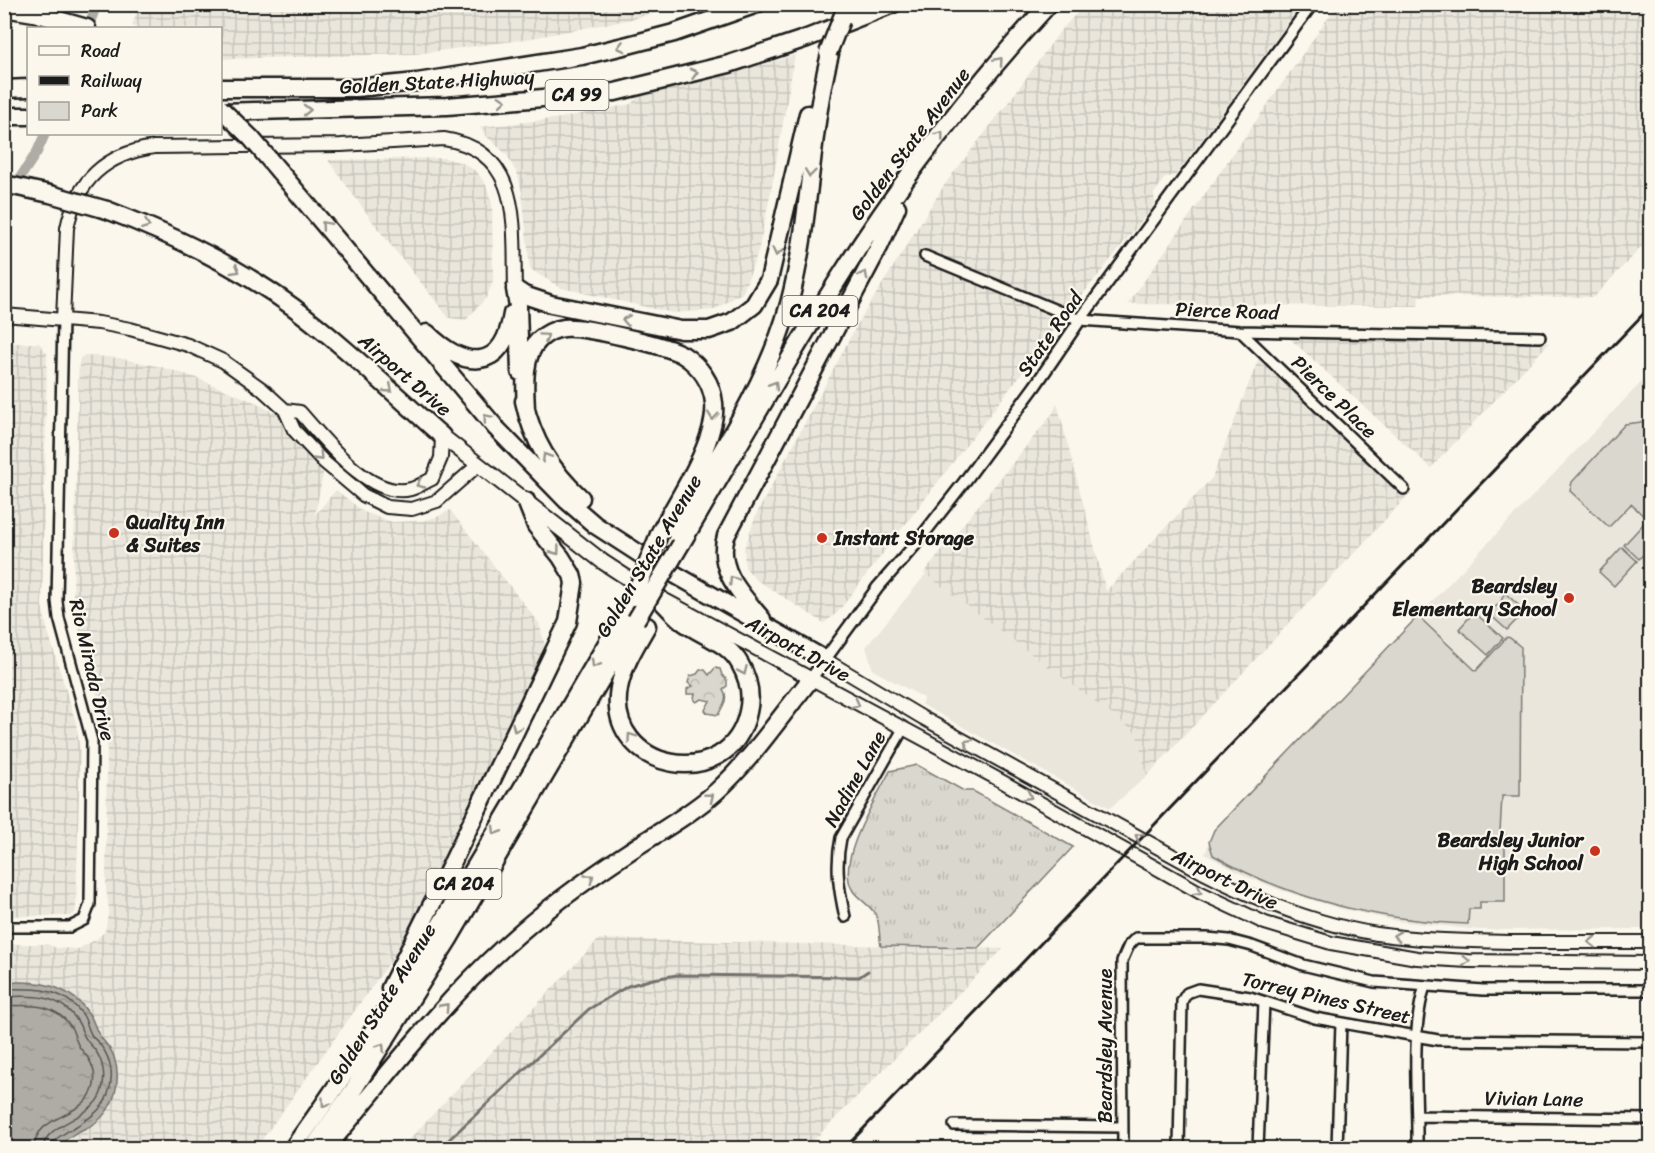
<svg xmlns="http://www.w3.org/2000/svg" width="1655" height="1153" font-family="Sriracha,sans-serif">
  <defs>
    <pattern id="industrial-grid" width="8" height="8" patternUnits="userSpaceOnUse" patternTransform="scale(1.5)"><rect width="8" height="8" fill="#eae6dc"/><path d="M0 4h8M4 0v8" fill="none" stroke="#c8c5bc"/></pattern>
    <pattern id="grass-tufts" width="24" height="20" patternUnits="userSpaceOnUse" patternTransform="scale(1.5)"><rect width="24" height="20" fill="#dad7ce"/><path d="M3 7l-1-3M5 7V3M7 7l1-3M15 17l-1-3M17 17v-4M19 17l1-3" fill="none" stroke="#bab8b0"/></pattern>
    <pattern id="forest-crowns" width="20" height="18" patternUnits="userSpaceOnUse" patternTransform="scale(1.5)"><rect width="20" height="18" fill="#dad7ce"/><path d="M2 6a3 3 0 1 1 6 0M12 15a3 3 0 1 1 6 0" fill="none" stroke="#bab8b0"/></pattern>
    <pattern id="water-ripples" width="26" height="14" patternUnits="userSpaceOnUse" patternTransform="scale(1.5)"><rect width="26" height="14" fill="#afaca5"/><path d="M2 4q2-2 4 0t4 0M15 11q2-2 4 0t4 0" fill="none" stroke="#96938d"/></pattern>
  </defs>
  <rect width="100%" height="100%" fill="#fbf7ec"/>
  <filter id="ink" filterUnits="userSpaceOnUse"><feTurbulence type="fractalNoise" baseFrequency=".0167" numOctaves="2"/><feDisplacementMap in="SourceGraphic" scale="12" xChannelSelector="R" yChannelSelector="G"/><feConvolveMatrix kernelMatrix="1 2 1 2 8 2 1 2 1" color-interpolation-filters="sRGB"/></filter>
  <g filter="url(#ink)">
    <path fill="#eae6dc" d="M1650,373V929L1480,930L1396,921L1338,908L1280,890L1247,877L1205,854L1214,830Z
      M926,574L1136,733L1147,776L1110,808L921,704L924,698L873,670L866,647Z"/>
    <path fill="url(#industrial-grid)" d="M139,4H689V5L627,20L521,40L416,54L221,59L220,28H137L132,26Z
      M1085,5H1301L1175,176L1165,177L1154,194L1155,204L1072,308L837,613L824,623L755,579L745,567L744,549L756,515L858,323L945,184L1008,103L1061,30Z
      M1337,5H1650V238L1594,297L1419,296L1418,306L1128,304Z
      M795,55L771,191L758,252L743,292L714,310L673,313L561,288L530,269L522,192L518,175L506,154L485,135L480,127L561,118L631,104L641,94L718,78Z
      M444,158L463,163L477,172L486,185L492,203L493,282L486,298L466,320L449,318L378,229L328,160Z
      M1284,333L1418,334L1419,343H1549L1431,468Z
      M5,343H39L47,353L42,606L48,632L76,723L80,751L76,908L75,913L71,916H5Z
      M85,355L119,358L161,367L194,377L257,403L316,438L311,462L324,468L315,515L336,490L364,512L392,522L421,521L437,517L450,510L539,623L548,657L410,934L256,1148H5V944H47L57,948L78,949L97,939L105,931L109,910L106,888L107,737L101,709L75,613L73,596L79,363L80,358Z
      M1260,355L1410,493L1147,776L1136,733L924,573L1053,413L1057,403L1106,591L1212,478Z
      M599,939L978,948L1003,949L806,1148H401Z"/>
    <path fill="url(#grass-tufts)" stroke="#7b7a75" stroke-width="1.5" d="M917,765L964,791H973L1073,847L978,948L881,946C879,937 880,926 877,918C874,907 859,900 853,891C834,863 877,797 890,771Z"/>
    <path fill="url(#forest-crowns)" stroke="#7b7a75" stroke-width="1.5" d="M715,668L720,669L722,675L727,680V686L723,689C729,699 723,705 718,715L707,713L705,710L710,701L702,699L696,702L694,698L695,694H687V689L693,686L688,683L690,676L697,674L700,670H705L709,675Z"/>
    <path fill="#dad7ce" stroke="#7b7a75" stroke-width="1.5" d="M1650,421V522L1631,504L1609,527L1570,491L1572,482L1625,424Z
      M1647,520L1650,523V547L1639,559L1624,545Z
      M1622,547L1637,561L1614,586L1599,572Z
      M1505,593L1525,611L1507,630L1487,612C1491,608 1496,608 1500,603C1503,600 1501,597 1505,593Z
      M1474,612L1503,638L1488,655L1459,629Z
      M1418,616L1476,671L1507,637L1510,638L1521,647L1520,796H1502L1500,832H1505V902H1480V909H1469L1468,924C1381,921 1290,900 1213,855L1209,842L1214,830Z"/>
    <path fill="url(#water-ripples)" stroke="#74726e" stroke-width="1.5" d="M17,982C45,981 73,989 89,1014C93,1019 94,1025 97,1031C101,1040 111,1047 114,1057C122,1081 115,1109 94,1124C88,1128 80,1130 74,1134C68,1138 62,1144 55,1148C45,1152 16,1149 5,1148V984Z"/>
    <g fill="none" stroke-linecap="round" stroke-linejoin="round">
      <path stroke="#575653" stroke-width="1.5" d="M4,989C35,988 63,987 83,1015C87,1022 88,1030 92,1036C95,1040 99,1042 101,1046C112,1060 114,1078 108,1094C99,1124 53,1131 51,1148
        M4,997C33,995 61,994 78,1022C82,1028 82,1034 86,1039C88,1043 92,1046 95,1050C104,1062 106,1079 101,1093C91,1120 45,1123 43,1148
        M4,1006C29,1005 55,1002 71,1027C75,1034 75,1041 80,1048C91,1060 98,1072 93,1089C83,1118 35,1115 34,1148"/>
      <path stroke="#74726e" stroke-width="3" d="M440,1148L589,1009L628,986L653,979L677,975L859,977L868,971"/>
      <path stroke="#afaca5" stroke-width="10" d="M88,28L97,4
        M4,202L37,152L45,134"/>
      <defs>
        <path id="minor" d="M925,256L1080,320L1240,331L1540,337
          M1240,331L1404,489
          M845,917C839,890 835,866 841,838L903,729
          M4,927H70L84,920L90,904L92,741L59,618L57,601L63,319
          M1417,1116L1650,1119
          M954,1125L1123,1127
          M1123,1148L1122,961L1129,945L1136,938H1207L1229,940L1252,946L1303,965L1374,982L1483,990H1650
          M1179,1148L1182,1001L1187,993L1198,989L1250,997L1315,1018L1438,1040L1650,1042
          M1258,1148L1264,1002
          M1337,1148L1341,1023
          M1417,1148C1418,1099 1410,1032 1425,986"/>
        <path id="tertiary" d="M810,680L878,587L915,545L965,481L1035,386L1080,320L1312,4"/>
        <path id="secondary" d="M4,315L99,323L130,329L188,345L223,361L262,389L285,410L294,430L324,462L363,495L387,507L412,509L437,501L478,465
          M63,319L67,228C77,180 106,154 154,147L341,145L444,139C524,151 513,228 515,289
          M285,410L300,412C324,439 370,500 411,489C418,487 425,482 432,479L441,458L442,436
          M667,601L994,777L1201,893L1265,923L1331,943L1417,958L1468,961L1650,963
          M824,659L923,718L1206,874C1260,902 1317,924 1377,934C1424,941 1471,941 1518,942C1562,942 1606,942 1650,942"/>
        <path id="primary" d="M442,436L603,562L646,590"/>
        <path id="motorway" d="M4,8L34,13L87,28
          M841,20L847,4
          M220,88H356L417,82L493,70L582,56L628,45L674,33L757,4
          M4,89L28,88
          M220,112L447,106L615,92L729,64L807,38L893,4
          M4,116H28
          M279,171L496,428L566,500L595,525L646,558L824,659
          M107,210C173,235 236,265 293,307C345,346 393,393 442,436
          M515,289L524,295L551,304L681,330H709L732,322L754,305L769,280L808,114
          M515,289L518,306L520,372
          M427,333C463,369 503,373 512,314
          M524,401C532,439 552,472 581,498
          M526,409C525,388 522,356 539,340C545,334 555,329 564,328C583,326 666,345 683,355C700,366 712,383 714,403C718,440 678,499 660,532
          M669,538C713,463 766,389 789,304C811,222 809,136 830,54
          M681,544C740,444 797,342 861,244C917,160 980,79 1049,4
          M762,619C742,595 716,570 726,536L880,245L897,207
          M647,626C636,645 623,666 619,688C604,771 730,796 748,712C752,695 748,678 740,664C727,641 701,636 682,621C673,614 665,604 656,595
          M390,988L437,894L568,622L574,583L572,575L561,557L536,526L526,501
          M293,1148C419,973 524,783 634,597
          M313,1148L354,1089L449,939L636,620
          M326,1148C384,1080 438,1007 504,947C542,912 584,881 627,853C657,833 690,815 717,791C752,759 780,717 810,680"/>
      </defs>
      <use href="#minor" stroke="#1c1c1c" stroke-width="14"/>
      <use href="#tertiary" stroke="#1c1c1c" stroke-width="15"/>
      <use href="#secondary" stroke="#1c1c1c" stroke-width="16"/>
      <use href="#primary" stroke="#1c1c1c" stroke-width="18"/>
      <use href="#motorway" stroke="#1c1c1c" stroke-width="21"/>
      <use href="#minor" stroke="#fbf7ec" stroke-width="9"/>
      <use href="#tertiary" stroke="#fbf7ec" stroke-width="10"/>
      <use href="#secondary" stroke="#fbf7ec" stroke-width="12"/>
      <use href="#primary" stroke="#fbf7ec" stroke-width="14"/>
      <use href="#motorway" stroke="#fbf7ec" stroke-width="16"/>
      <path stroke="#1c1c1c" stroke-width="3" d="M845,1148L1650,307"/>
      <defs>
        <path id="motorway-bridge" d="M828,53L841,20
          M220,108L251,138L279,171
          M4,184L50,194L107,210
          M634,597L660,532
          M636,620L681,544"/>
      </defs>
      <use href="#motorway-bridge" stroke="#1c1c1c" stroke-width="21" stroke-linecap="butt"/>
      <use href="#motorway-bridge" stroke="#fbf7ec" stroke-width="16"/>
    </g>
    <defs><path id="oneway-chevron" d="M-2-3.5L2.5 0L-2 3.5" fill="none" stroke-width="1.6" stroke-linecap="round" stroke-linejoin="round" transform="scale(1.5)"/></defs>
    <g stroke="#97948e">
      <use href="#oneway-chevron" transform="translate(621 47) rotate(166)"/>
      <use href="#oneway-chevron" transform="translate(999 61) rotate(-49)"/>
      <use href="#oneway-chevron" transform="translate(694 73) rotate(-15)"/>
      <use href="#oneway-chevron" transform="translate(502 101) rotate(-5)"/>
      <use href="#oneway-chevron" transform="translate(307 110) rotate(-1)"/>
      <use href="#oneway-chevron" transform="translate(940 135) rotate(-52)"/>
      <use href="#oneway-chevron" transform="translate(810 173) rotate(97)"/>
      <use href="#oneway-chevron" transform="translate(146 225) rotate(21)"/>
      <use href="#oneway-chevron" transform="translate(325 225) rotate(-130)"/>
      <use href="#oneway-chevron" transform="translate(777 252) rotate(103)"/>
      <use href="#oneway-chevron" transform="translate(236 270) rotate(31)"/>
      <use href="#oneway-chevron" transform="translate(864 275) rotate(-62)"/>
      <use href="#oneway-chevron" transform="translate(626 320) rotate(-169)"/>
      <use href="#oneway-chevron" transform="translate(545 337) rotate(-34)"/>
      <use href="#oneway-chevron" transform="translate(774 385) rotate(-58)"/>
      <use href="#oneway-chevron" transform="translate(389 389) rotate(41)"/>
      <use href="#oneway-chevron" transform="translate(713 416) rotate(95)"/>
      <use href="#oneway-chevron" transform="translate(487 418) rotate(-130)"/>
      <use href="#oneway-chevron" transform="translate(319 457) rotate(46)"/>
      <use href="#oneway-chevron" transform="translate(546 457) rotate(-121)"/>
      <use href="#oneway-chevron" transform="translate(420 484) rotate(155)"/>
      <use href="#oneway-chevron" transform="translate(556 551) rotate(53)"/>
      <use href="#oneway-chevron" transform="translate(733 580) rotate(-123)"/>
      <use href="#oneway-chevron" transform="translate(595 664) rotate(121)"/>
      <use href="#oneway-chevron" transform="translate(743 671) rotate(66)"/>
      <use href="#oneway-chevron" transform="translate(856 704) rotate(28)"/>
      <use href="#oneway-chevron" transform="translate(516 728) rotate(116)"/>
      <use href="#oneway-chevron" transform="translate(631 737) rotate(-126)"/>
      <use href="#oneway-chevron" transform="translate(968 743) rotate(-151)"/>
      <use href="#oneway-chevron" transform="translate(1028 796) rotate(29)"/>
      <use href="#oneway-chevron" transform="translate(710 797) rotate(-39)"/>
      <use href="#oneway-chevron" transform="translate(496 831) rotate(121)"/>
      <use href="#oneway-chevron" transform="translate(1139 837) rotate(-151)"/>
      <use href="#oneway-chevron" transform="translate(590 878) rotate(-36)"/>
      <use href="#oneway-chevron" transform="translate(1198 891) rotate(29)"/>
      <use href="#oneway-chevron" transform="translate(1397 936) rotate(-173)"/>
      <use href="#oneway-chevron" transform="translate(1592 942) rotate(-180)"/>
      <use href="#oneway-chevron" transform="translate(1466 961) rotate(2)"/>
      <use href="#oneway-chevron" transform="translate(445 1007) rotate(-48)"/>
      <use href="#oneway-chevron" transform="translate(381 1047) rotate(-57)"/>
      <use href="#oneway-chevron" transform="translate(325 1103) rotate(125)"/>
    </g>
  </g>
  <g fill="#c8321e" stroke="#fbf7ec" stroke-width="2">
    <circle cx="114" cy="533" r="6"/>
    <circle cx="822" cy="538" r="6"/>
    <circle cx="1569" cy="598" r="6"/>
    <circle cx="1595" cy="851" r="6"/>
  </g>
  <g text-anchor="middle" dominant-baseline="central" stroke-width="4.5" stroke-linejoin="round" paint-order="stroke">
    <g fill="#fbf7ec" stroke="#5f5e5a" stroke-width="1.5">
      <rect x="545.5" y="80" width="63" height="30" rx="4.5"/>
      <rect x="782.5" y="296" width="75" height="30" rx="4.5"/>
      <rect x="426.5" y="869" width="75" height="30" rx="4.5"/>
    </g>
    <g font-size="18" font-weight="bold" fill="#1c1c1c">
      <text x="577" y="95">CA 99</text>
      <text x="820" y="311">CA 204</text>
      <text x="464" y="884">CA 204</text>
    </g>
    <g font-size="20" fill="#1c1c1c" stroke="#fbf7ec">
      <text transform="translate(437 82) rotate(-3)">Golden State Highway</text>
      <text transform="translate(910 144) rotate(-53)">Golden State Avenue</text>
      <text transform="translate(1227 311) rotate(2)">Pierce Road</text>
      <text transform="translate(1050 334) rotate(-55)">State Road</text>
      <text transform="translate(405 375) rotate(41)">Airport Drive</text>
      <text transform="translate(1334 397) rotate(44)">Pierce Place</text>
      <text transform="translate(649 556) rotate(-59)">Golden State Avenue</text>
      <text transform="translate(798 649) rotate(29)">Airport Drive</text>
      <text transform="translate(92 670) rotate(77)">Rio Mirada Drive</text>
      <text transform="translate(855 779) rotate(-61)">Nadine Lane</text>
      <text transform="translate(1225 879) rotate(26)">Airport Drive</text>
      <text transform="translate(1326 998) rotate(13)">Torrey Pines Street</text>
      <text transform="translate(382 1004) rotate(-58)">Golden State Avenue</text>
      <text transform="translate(1105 1046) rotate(-90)">Beardsley Avenue</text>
      <text transform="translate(1534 1099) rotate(1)">Vivian Lane</text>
    </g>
    <g font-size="20" font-weight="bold" fill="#1c1c1c" stroke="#fbf7ec" text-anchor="start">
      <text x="126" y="522">Quality Inn<tspan x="126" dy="23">&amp; Suites</tspan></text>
      <text x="834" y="538">Instant Storage</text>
      <text x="1557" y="586" text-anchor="end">Beardsley<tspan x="1557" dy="23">Elementary School</tspan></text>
      <text x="1583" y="840" text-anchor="end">Beardsley Junior<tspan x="1583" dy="23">High School</tspan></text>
    </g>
  </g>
  <rect width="1655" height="1153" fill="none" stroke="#fbf7ec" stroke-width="24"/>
  <rect x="12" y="12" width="1631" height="1129" fill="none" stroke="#1c1c1c" stroke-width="2" filter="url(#ink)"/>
  <rect x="27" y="27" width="195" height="108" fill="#fbf7ec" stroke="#a29f99" stroke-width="1.5"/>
  <rect x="39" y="46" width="30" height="9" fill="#fbf7ec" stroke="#a29f99" stroke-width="1.5"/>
  <text x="81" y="57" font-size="18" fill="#1c1c1c">Road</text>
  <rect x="39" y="76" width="30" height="9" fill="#1c1c1c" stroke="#a29f99" stroke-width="1.5"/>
  <text x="81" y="87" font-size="18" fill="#1c1c1c">Railway</text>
  <rect x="39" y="102" width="30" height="18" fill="#dad7ce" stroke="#a29f99" stroke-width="1.5"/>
  <text x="81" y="117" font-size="18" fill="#1c1c1c">Park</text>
</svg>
